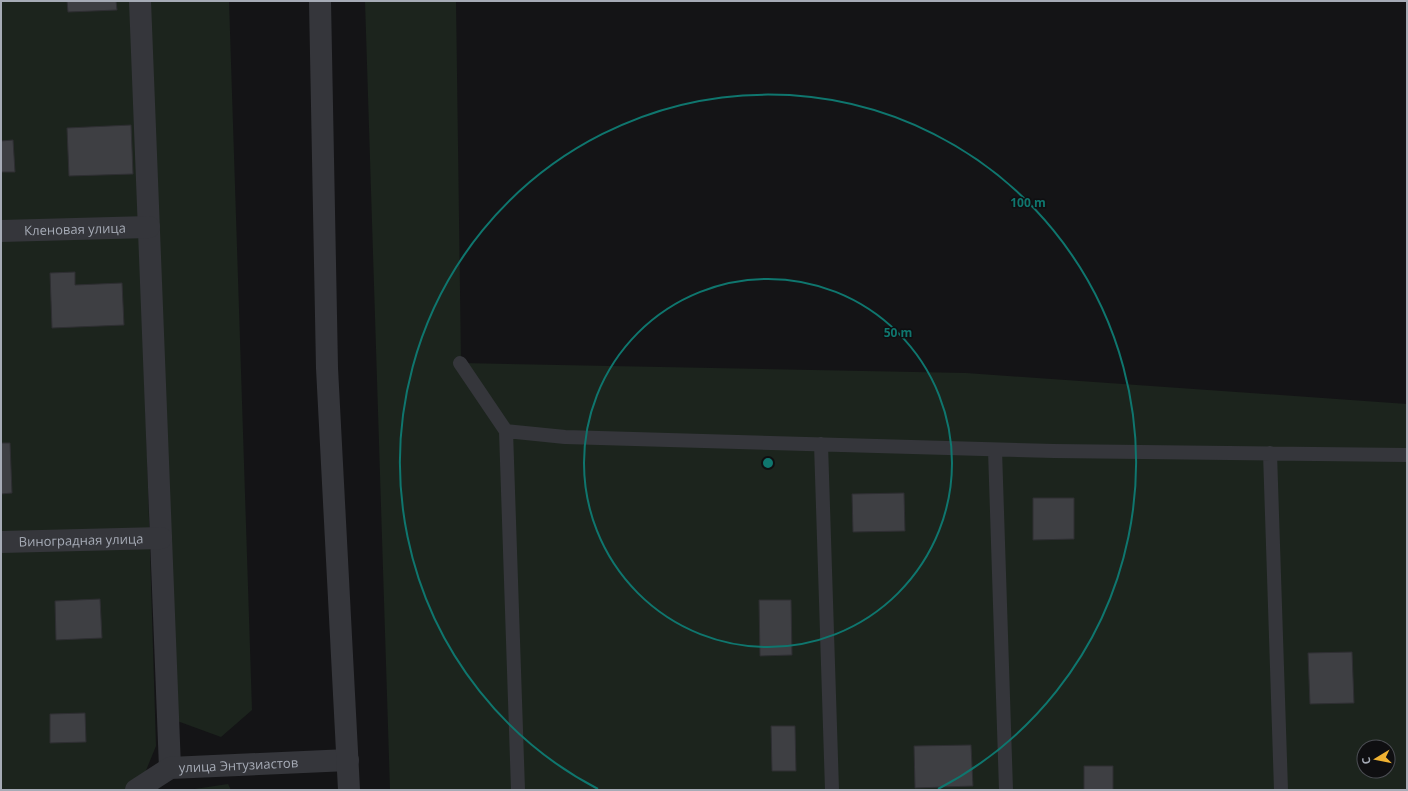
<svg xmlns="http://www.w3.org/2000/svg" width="1408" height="791" font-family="'Open Sans',sans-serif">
  <rect width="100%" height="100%" fill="#141416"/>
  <path fill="#1c241d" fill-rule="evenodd" d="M1,1H133L156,746L138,790H1Z
    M146,1H229L252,710L221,737L169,718Z
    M365,1H456L461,363L966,373L1407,404V790H390ZM1364,747H1388V771H1364Z
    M228,784L231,790H188Z"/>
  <path fill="#3e3f43" stroke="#2e2e32" d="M67,1H116L117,10L68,12Z
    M131,125L133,174L69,176L67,128Z
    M13,140L15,172H1V141Z
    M75,272V285L122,283L124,325L52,328L50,273Z
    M1,443H10L12,493L1,494Z
    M904,493L905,531L853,532L852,494Z
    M1033,498H1074V539L1033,540Z
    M100,599L102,638L56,640L55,601Z
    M759,600H791L792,655L760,656Z
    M1352,652L1354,703L1310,704L1308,653Z
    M85,713L86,742L50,743V714Z
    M771,726H795L796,771H772Z
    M971,745L973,786L915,788L914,746Z
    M1084,766H1113V790H1084Z"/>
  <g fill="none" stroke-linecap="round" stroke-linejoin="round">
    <path stroke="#35363b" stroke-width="14" d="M460,363L506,431L565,437L1054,451L1407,455
      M506,431L518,790
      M821,444L832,790
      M995,450L1006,790
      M1270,453L1281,790"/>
    <g stroke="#35363b" stroke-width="22">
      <path d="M140,1L170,768"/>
      <path id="s1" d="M1,231L149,227"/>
      <path id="s2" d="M1,542L161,538"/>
      <path id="s3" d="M136,790L170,768L348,760"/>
    </g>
    <path stroke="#35363b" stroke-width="22" d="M320,1L327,368L349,790"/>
  </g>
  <g fill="none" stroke="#0f766e" stroke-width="2">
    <circle cx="768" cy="463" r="184"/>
    <path d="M598 789A368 368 0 1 1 938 789"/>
  </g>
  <g text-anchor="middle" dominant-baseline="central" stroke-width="3" stroke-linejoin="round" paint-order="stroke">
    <g font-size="13" fill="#a6abb6" stroke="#0f0f11">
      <text stroke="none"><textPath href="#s1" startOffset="74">Кленовая улица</textPath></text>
      <text stroke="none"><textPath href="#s2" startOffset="80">Виноградная улица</textPath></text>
      <text stroke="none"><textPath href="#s3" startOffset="109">улица Энтузиастов</textPath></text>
    </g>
  </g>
  <circle cx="768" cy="463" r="6" fill="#0f766e" stroke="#0f0f11" stroke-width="2"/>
  <g font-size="12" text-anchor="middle" font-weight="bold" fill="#0f766e" stroke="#0f0f11" stroke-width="3" stroke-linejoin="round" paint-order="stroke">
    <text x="1028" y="207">100 m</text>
    <text x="898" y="337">50 m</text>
  </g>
  <rect width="1408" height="791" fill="none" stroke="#a6abb6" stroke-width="4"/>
  <g transform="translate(1376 759) rotate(260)"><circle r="19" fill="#0f0f11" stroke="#4b4d53"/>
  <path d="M0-3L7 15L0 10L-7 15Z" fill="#f0b232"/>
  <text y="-6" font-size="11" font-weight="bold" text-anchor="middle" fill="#a6abb6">С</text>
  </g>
</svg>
